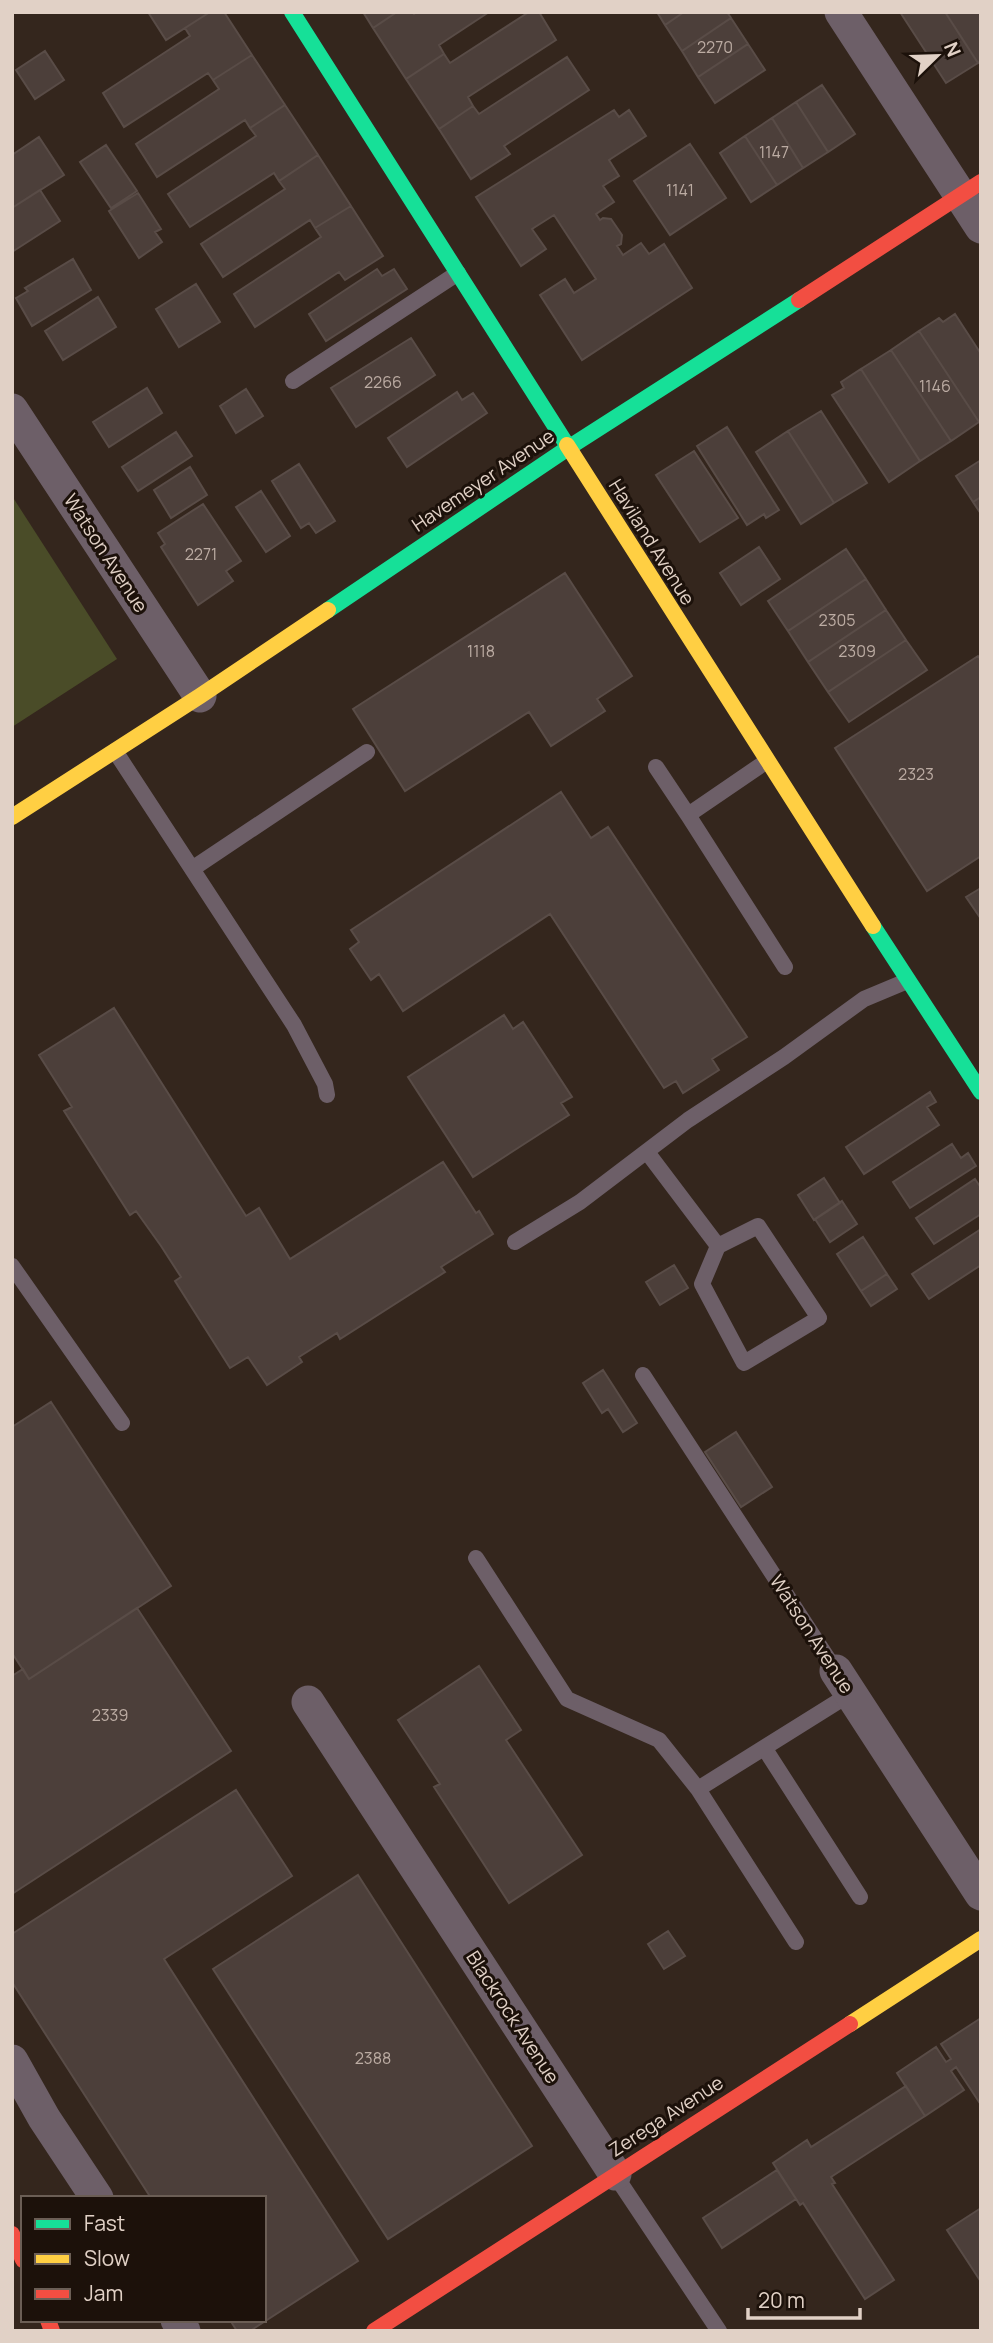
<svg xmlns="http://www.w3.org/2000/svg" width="993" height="2343" font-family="Manrope,sans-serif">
  <rect width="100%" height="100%" fill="#34261d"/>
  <path fill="#4a4c28" d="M12,496L117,659L12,727Z"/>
  <path fill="#4c3f3a" stroke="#594c47" stroke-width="2" d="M148,12H210L166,40Z
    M210,12H224L252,55L213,80L208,73L124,127L103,93L190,36L185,28Z
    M363,12H397L373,28Z
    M397,12H412L414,14L417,12H489L439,45L444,54L406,79L373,28Z
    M529,12H539L556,40L468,97L473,106L439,129L406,79L444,54L450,63Z
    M657,12H684L665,25Z
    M684,12H727L731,18L682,51L665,25Z
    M900,12H945L978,63L946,83Z
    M945,12H981V61L978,63Z
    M731,18L748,44L698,77L682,51Z
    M748,44L765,70L715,103L698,77Z
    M45,51L64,80L35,99L16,70Z
    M252,55L285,105L250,128L245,120L157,177L136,144L219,89L213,80Z
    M567,57L589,90L504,146L510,154L471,179L439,129L473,106L479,114Z
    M822,85L855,134L828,152L796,102Z
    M796,102L828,152L803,168L772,118Z
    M285,105L318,155L279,181L274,173L190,227L168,194L256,136L250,128Z
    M614,110L619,117L629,110L646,136L609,160L619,176L603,186L614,202L596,214L600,220L603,218L611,219L622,235L621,244L617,246L623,255L641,243L649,254L664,244L692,288L582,360L540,295L565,279L574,293L596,279L554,215L532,229L546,249L521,266L476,197Z
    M772,118L803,168L777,185L745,136Z
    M745,136L777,185L751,202L720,153Z
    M39,137L64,175L12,208V155Z
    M690,144L726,198L670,235L634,181Z
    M106,145L137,191L111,208L80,162Z
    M318,155L351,206L315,228L310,220L223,277L201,244L285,189L279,181Z
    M40,190L60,221L12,252V208Z
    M138,193L161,229L155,232L162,242L139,258L109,211Z
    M351,206L383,256L345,280L339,272L255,327L234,294L321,237L315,228Z
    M73,259L91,290L32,326L16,298L28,291L25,288Z
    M377,269L382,276L394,269L407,289L326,341L309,314Z
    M196,284L220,322L179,347L156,309Z
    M98,297L116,327L63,360L45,331Z
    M955,314L981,354V421L979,422L919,331L939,318L943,322Z
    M919,331L979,422L951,441L891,350Z
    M411,338L435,375L356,427L331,388Z
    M891,350L951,441L920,461L861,369Z
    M861,369L920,461L889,482L832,395L844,388L841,382Z
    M147,388L162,413L109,447L93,422Z
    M246,389L263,416L236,433L220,406Z
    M457,392L462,400L473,393L487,413L407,467L388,438Z
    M821,411L867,483L834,503L788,431Z
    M727,427L779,510L766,518L764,514L747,525L697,446Z
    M788,431L834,503L801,524L756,452Z
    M176,432L192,456L138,491L122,467Z
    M694,451L738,518L700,542L656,475Z
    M981,460V497L973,502L956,476Z
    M299,464L335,521L316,533L309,523L301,528L272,481Z
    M190,467L207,495L171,518L154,490Z
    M261,491L290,536L266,552L236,507Z
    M981,497V514L973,502Z
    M203,504L241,561L226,571L233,581L198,605L161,547L165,544L158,533Z
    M759,547L780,579L741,605L720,573Z
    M846,549L866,579L788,631L768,601Z
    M565,573L632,676L597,699L605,711L551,746L529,712L405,791L353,709Z
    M866,579L886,610L808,662L788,631Z
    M886,610L906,640L828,692L808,662Z
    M906,640L927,670L849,722L828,692Z
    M978,656L981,660V856L927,891L835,748Z
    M561,792L591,838L608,827L747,1037L712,1059L719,1070L683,1093L676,1081L664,1088L550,914L403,1011L379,974L371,980L350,949L359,942L351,930Z
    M981,888V919L966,897Z
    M114,1008L246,1216L259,1208L290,1259L443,1162L476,1213L479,1211L493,1234L441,1267L445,1272L340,1339L337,1333L299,1357L302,1362L267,1385L248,1357L230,1368L175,1281L181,1277L161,1246L136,1211L130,1215L64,1111L72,1107L39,1055Z
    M504,1015L513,1029L523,1022L572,1097L561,1103L569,1115L473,1177L408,1077Z
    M930,1092L936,1102L927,1107L939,1125L864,1174L846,1147Z
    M952,1144L961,1158L968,1153L976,1166L910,1208L893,1182Z
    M824,1178L840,1203L814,1220L798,1195Z
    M975,1179L981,1188V1214L934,1244L916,1218Z
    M842,1201L857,1224L830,1242L815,1219Z
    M981,1229V1265L929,1299L912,1274Z
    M863,1237L887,1274L861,1291L837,1254Z
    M674,1265L688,1288L660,1305L646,1282Z
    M887,1274L897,1289L871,1306L861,1291Z
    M603,1370L637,1423L623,1432L608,1409L602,1413L583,1383Z
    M51,1402L171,1586L29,1679L12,1653V1427Z
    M736,1432L772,1487L741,1507L705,1452Z
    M137,1608L231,1751L12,1894V1676L23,1669L29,1679Z
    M479,1666L521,1730L506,1740L582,1855L509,1903L434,1787L440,1784L398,1720Z
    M236,1790L292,1876L164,1959L358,2261L250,2331H237L230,2320H264V2198H151L12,1982V1934Z
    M358,1875L532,2146L388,2239L213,1969Z
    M668,1931L685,1956L664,1969L648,1944Z
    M981,2018V2105L956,2067L951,2071L964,2090L925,2116L897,2073L936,2047L946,2062L951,2059L941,2044Z
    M906,2086L925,2116L831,2177L835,2183L832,2184L894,2280L865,2299L803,2203L800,2205L773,2163L807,2140L811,2147Z
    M777,2170L796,2199L722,2248L703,2218Z
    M981,2208V2282L947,2230Z"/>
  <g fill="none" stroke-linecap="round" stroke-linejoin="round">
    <path stroke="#6d5f68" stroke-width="16" d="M293,381L458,273
      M115,751L294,1025L325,1084L327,1095
      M767,761L688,815L785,967
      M656,767L688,815
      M192,869L367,752
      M647,1152L718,1246L758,1226L819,1318L744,1363L702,1284L718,1246
      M515,1242L580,1202L688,1120L784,1057L864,999L907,981
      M12,1266L122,1423
      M643,1375L836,1671
      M476,1558L567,1699L659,1740L698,1789L850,1694
      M765,1749L860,1897
      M698,1789L796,1942
      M615,2175L719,2331"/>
    <path stroke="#6d5f68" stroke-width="33" d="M841,12L981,227
      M12,410L200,696
      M836,1671L981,1894
      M308,1702L615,2174
      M12,2061L44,2118L97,2198
      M177,2320L184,2331"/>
    <path stroke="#16e098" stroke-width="16" d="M292,12L567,445
      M328,610L568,448L799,300
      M873,926L981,1092"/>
    <path stroke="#ffcf43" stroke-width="16" d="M567,445L873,926
      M12,817L200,696L328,610
      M850,2024L981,1939"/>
    <path stroke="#f24e42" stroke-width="16" d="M799,300L981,182
      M12,2234L23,2260
      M48,2320L52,2331
      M374,2331L850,2024"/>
  </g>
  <g text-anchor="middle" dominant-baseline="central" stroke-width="6" stroke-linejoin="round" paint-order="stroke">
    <g font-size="16" fill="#bcaca3">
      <text x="715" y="47">2270</text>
      <text x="774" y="152">1147</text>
      <text x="680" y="190">1141</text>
      <text x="383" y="382">2266</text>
      <text x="935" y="386">1146</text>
      <text x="201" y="554">2271</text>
      <text x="837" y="620">2305</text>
      <text x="481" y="651">1118</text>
      <text x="857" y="651">2309</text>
      <text x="916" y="774">2323</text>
      <text x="110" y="1715">2339</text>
      <text x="373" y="2058">2388</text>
    </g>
    <g font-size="19" fill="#e1d1c6" stroke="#1c110a">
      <text transform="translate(483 480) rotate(-34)">Havemeyer Avenue</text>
      <text transform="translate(652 542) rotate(58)">Haviland Avenue</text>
      <text transform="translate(106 553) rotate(57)">Watson Avenue</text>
      <text transform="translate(812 1634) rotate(57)">Watson Avenue</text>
      <text transform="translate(513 2017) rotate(57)">Blackrock Avenue</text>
      <text transform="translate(666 2116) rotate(-33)">Zerega Avenue</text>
    </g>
  </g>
  <rect width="993" height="2343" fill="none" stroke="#e1d1c6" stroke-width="28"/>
  <rect x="21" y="2196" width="245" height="126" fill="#1c110a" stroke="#6b5e55" stroke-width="2"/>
  <rect x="35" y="2219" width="35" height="10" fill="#16e098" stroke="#6b5e55" stroke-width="2"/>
  <text x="84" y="2231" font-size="21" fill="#e1d1c6">Fast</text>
  <rect x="35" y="2254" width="35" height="10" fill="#ffcf43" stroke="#6b5e55" stroke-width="2"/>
  <text x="84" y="2266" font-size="21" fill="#e1d1c6">Slow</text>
  <rect x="35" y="2289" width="35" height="10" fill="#f24e42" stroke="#6b5e55" stroke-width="2"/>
  <text x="84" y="2301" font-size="21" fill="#e1d1c6">Jam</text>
  <g transform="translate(937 56) rotate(67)" stroke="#1c110a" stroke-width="5" paint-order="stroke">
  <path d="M0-5L12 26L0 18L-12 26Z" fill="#e1d1c6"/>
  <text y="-10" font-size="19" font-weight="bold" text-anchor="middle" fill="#e1d1c6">N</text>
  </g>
  <path d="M748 2308v10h112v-10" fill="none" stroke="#e1d1c6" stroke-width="3.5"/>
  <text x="758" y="2308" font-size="21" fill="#e1d1c6" stroke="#1c110a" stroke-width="5" paint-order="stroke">20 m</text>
</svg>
